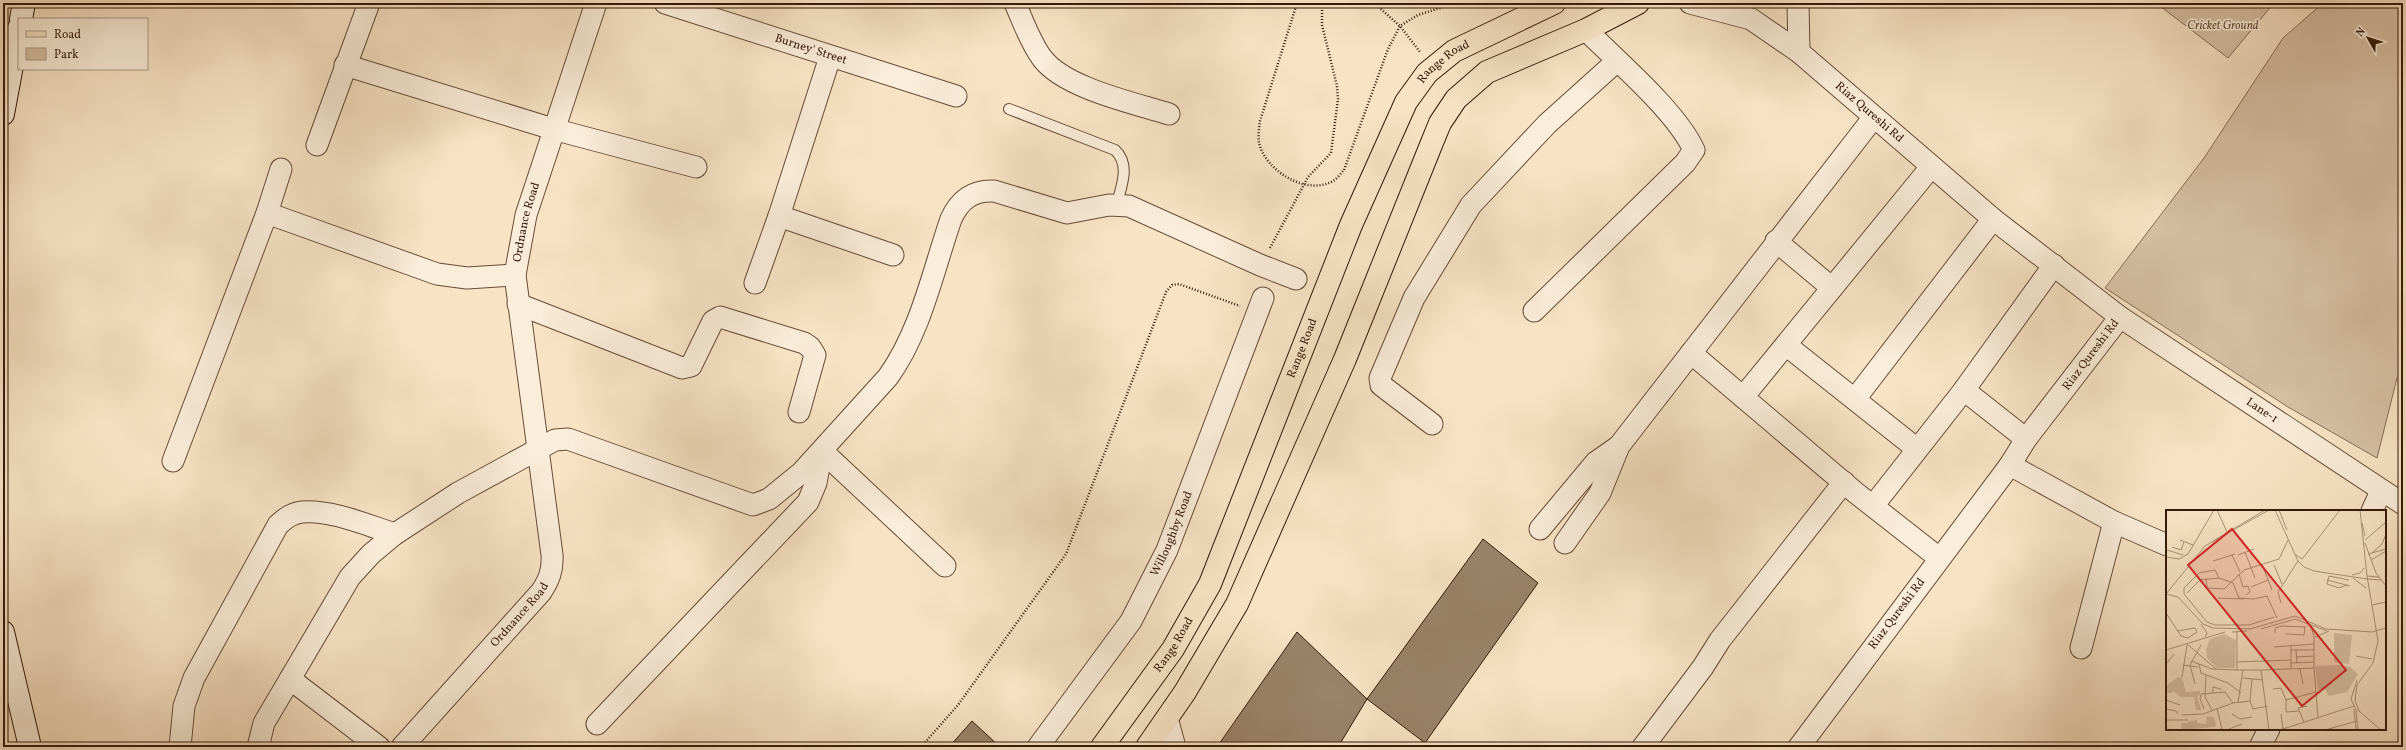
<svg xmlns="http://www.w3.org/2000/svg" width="2406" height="750" font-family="Vollkorn,serif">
  <rect width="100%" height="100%" fill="#f8e4c5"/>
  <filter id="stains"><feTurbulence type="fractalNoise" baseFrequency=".005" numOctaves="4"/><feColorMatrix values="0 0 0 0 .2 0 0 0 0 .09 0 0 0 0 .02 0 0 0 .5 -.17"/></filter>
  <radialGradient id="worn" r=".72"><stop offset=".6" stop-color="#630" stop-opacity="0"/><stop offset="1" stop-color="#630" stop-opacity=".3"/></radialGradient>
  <path fill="#d7c1a5" stroke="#866d56" d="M2156,3H2274L2228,58Z
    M2323,3H2403V378H2397L2377,458L2288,407L2105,288L2204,158L2283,38Z"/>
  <path fill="#9a836a" stroke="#341908" d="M1483,539L1538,583L1425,743L1367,699Z
    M1297,632L1367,699L1338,747H1217Z
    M972,721L1000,747H949Z"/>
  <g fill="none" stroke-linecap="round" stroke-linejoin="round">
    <defs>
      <path id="lane" d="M1009,109L1115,150C1131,165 1121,186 1117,204"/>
      <g id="street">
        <path id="s1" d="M665,3L956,96"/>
        <path d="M1015,3C1023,21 1030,42 1042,58C1064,88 1134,103 1169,114"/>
        <path id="s2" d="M1690,3L1751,19L1799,52L1993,219L2120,317L2026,439L2010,465L1799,747"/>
        <path d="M1798,3L1799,52"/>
        <path d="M345,65L553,129L696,167"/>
        <path d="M317,145L369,3"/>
        <path d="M267,213L437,274L467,278L515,275"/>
        <path d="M779,216L893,255"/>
        <path d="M1776,241L1832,288"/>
        <path d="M755,283L779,216L830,57"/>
        <path d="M518,304L682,368L691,366L713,321L720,317L804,343L810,347L815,355L799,412"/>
        <path d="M1534,311L1685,163L1694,150C1676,111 1617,61 1586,30"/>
        <path id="s3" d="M2120,317L2403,504"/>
        <path d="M1786,345L1917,449"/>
        <path d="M1691,353L1856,493L1939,558"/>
        <path d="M1964,390L2026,439"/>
        <path d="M1743,397L1931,167"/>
        <path d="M1855,399L1993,219"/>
        <path d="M1432,424L1381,385L1380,378L1414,298L1471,205L1547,124L1617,61"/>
        <path d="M822,451L945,566"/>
        <path d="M173,461L267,213L281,169"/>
        <path d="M2010,465L2114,522L2167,545"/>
        <path d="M1873,506L1964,390L2054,265"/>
        <path d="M2372,511L2381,491"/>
        <path d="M1540,529L1596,462L1619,446"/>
        <path d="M1565,543L1600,493L1619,446L1874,117"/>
        <path d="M2081,648L2114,522"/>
        <path d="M290,679L379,747"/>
        <path d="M1167,718L1175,747"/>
        <path d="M597,724L808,502L816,483L822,451"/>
        <path d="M180,747L184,706L194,678L278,525C285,518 292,513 302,512C330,509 369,526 395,534"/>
        <path d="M258,747L264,723L290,679L350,577L371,554L395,534L458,493L555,440L568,439L753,505L769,499L801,473L888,377C921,331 933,271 951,219C960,199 973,190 994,191L1067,213L1109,205L1129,206L1260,265L1296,279"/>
        <path id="s4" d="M402,747L541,592C549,580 553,570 552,555L515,275L526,215L596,3"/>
        <path id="s5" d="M1038,747L1131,621L1167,550L1263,298"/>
        <path d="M1643,747L1703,667L1720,640L1844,482"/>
        <path d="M2260,747L2269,729"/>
      </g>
      <path id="secondary" d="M21,19L24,3
        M3,114L19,28
        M3,632L30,747"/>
      <g id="primary">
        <path id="s6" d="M1102,747L1173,649L1210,584L1351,225L1406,102L1427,73L1454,51L1554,3"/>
        <path d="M1147,747L1185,692L1237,604L1345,359L1431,145L1440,123L1456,99L1487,72L1586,30L1638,3"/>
      </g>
    </defs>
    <use href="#lane" stroke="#654c37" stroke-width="12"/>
    <use href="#street" stroke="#654c37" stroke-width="23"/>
    <use href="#secondary" stroke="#341908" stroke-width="24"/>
    <use href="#primary" stroke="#341908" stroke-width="24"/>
    <path stroke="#341908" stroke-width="2.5" stroke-dasharray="1 2" stroke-linecap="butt" d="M1297,3L1260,121C1259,128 1258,136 1259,143C1266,171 1306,196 1333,181C1337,179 1341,173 1344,170L1388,49L1400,26L1418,15L1456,3
      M1374,3L1400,26L1420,52
      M1270,248L1308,177L1331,153L1338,99L1337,86L1322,25V3
      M921,747L958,705L1066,554L1166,292L1172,285L1179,284L1240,306"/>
    <use href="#lane" stroke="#faedd9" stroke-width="10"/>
    <use href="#street" stroke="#faedd9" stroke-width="21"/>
    <use href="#secondary" stroke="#faedd9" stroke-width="22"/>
    <use href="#primary" stroke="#f8e4c5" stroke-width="22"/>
  </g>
  <g text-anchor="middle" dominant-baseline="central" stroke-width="3.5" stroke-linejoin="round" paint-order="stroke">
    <g font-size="12" font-style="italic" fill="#654b37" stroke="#faedd9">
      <text x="2223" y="26">Cricket Ground</text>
    </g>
    <g font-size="12" fill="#341908" stroke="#faedd9">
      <text stroke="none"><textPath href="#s1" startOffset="153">Burney' Street</textPath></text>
      <text stroke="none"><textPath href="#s6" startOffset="772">Range Road</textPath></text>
      <text stroke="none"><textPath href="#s2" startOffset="214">Riaz Qureshi Rd</textPath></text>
      <text stroke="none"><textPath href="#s4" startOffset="584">Ordnance Road</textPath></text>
      <text stroke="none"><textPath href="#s6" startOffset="449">Range Road</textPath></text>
      <text transform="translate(2091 355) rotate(-53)">Riaz Qureshi Rd</text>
      <text stroke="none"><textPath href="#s3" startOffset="170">Lane-1</textPath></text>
      <text stroke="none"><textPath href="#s5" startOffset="253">Willoughby Road</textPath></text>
      <text transform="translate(1897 614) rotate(-53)">Riaz Qureshi Rd</text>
      <text stroke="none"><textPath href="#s4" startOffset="177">Ordnance Road</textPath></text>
      <text stroke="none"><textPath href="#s6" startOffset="125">Range Road</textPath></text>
    </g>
  </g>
  <g transform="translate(2166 510)">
    <rect width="220" height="220" fill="#f8e4c5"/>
    <path d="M168,123L186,125L183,154L168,152ZM58,124L70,130L69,158H51L41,148L40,139L44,129ZM172,155L184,157L192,164L181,182L163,186L158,178L152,180L149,156ZM12,167L16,168L20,182L34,181V185L31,186L35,200H30L28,187H15L7,181L6,183H0V176ZM41,206L48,207L50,215L48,217L16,220L15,213H22L23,211L31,210V213L40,214Z" fill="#d7c1a5"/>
    <path fill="none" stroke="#aa9379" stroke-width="1" d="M51,0L61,22M109,0L132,51L138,57L148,61L201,69M113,0L121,20M194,0L201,66L212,131L207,153L191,175L189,190L193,201L215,220M196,13L199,26M14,30L27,35M199,30L220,12M46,32L103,0M199,33L210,63L220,76M6,37L15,40L18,32M1,40L17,45M79,42L89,68M206,43L216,34L220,24M202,44L220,39M66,45L74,62M72,45L88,39M130,45L136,49L137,48L174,0M0,47L13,49L22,44L48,0M205,50L220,41M47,51L69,44M96,54L106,80M108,55L116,74M73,64L77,77L82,76L84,82L80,85M186,65L194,63L198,58M201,66L213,67M40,68L41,78L58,79L78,60L113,49L122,30M187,68L200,78M201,69L215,70M161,70L184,76M181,75L173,78L161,74L163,66L183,70M85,77L102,70M21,83L34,70L53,68L67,73L73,88L88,89L101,86L111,108M0,84L39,36L99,0M0,84L12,87L37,114L47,118L84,119L129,106L160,119L206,122L220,118M18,84L41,112L49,115H83L108,107M18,84V78L33,63L49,60L53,68M52,88L78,89M115,93L112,82L132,51M206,95L220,92M0,103L15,126L22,128L31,122L29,118L11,121M35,114L41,123L39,127M95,119L129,109L161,121M66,122L81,121M71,122V160H95L103,220M109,123V118L116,116L139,117M120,124L138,125L139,116M149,127L163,121M21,134L50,159M108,137L148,134M0,140L59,122M125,140H148M130,140L131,153M190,146L206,149M131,147L148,146M25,151L46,159L71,160M70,152L125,150M125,153L148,152M0,154L8,144M33,154L35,163L62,173L75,183M17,155L32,157M148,158L152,208M125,159V135M134,159L137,174M95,160L148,158V127L145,116M40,165L39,187L46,200M16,167L21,135M77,168L97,170M86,169L84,191L87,199L102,196M29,174L24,155L35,135M107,179L115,178L120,190M47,183V177L55,179M0,190L14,195M72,192L77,160M0,199L10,201L12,204M38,199L34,189L35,184L59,182L67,193M188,199L190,220M133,201L120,202V190L150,182M190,201L192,220M191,202L185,189L191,170M66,204L74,209L86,207M115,204L117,219M16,205L37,204L67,193L84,191M0,210H22M138,212L132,198L141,196M63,219L76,214M50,220L56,219L51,198M114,220L188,196M159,220L191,211"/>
    <path fill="#d62828" fill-opacity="0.15" stroke="#d62828" stroke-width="2" d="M66,19L180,160L136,196L22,55Z"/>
    <rect width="220" height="220" fill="none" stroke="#341908" stroke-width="2"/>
  </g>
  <rect width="2406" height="750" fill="none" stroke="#f8e4c5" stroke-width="16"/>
  <rect x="4" y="4" width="2398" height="742" fill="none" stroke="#341908" stroke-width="2"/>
  <rect x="8" y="8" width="2390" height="734" fill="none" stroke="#341908"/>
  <rect x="18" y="18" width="130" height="52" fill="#faedd9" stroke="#ab9885"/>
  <rect x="26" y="31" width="20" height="6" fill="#f8e4c5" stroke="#ab9885"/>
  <text x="54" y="38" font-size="12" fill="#341908">Road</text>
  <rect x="26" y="48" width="20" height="12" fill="#d7c1a5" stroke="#ab9885"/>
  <text x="54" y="58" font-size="12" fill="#341908">Park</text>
  <g transform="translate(2368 38) rotate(309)" stroke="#faedd9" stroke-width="3" paint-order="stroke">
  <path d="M0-3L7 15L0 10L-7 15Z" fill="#341908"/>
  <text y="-6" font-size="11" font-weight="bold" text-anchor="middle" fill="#341908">N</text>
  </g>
  <rect width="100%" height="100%" filter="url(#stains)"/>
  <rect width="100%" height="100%" fill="url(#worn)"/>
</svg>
